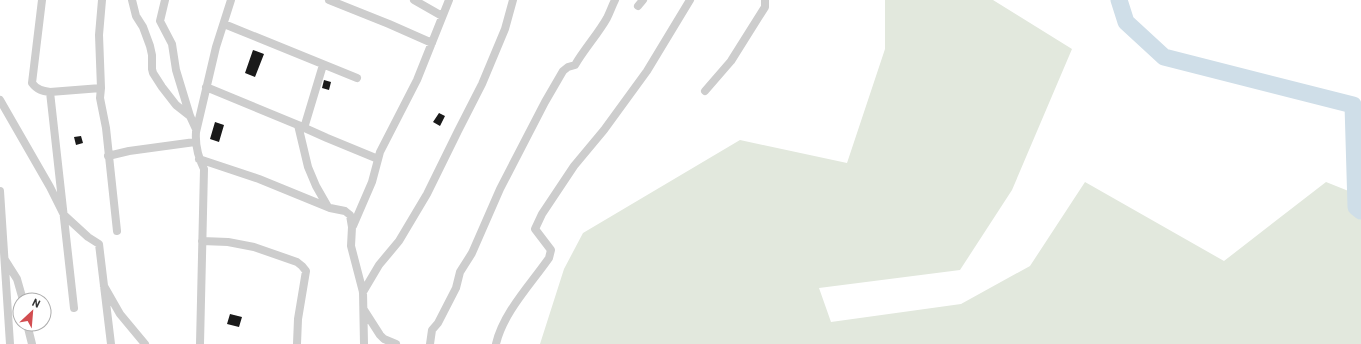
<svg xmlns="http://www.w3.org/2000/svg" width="1361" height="344" font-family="Barlow,sans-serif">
  <rect width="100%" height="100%" fill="#fff"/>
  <path fill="#e2e8dd" d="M885,0H993L1072,49L1012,190L960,270L819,288L831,322L961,304L1030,266L1085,182L1224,261L1326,182L1361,196V344H540L564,269L583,233L740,140L847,163L885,49Z"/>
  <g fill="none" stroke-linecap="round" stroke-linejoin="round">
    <path stroke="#cfdee8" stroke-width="17" d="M1119,0L1126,22L1164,57L1353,105L1356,207L1361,211"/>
  </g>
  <path fill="#1a1a1a" d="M253,50L264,54L255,77L245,73Z
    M324,80L331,82L329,90L322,88Z
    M439,113L445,116L440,126L433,122Z
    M215,122L224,125L219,142L210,139Z
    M81,136L83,143L76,145L74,137Z
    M230,314L242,317L239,327L227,324Z"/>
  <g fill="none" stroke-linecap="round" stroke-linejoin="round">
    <path stroke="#cdcdcd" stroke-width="8" d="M42,0L32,83C37,90 43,91 50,92L74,308
      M102,0L99,35L101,88L100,98L106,128L117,231
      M132,0L136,16L143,27L150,46L152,55V69L153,73L162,87L176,105L190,116
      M165,0L160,21L172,44L176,70L190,116L196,129
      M329,0L389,24L432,43
      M414,0L442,16
      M638,6L643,0
      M224,24L357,78
      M206,87L298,125L308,167L316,186L328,207
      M705,91L731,61L765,7V0
      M50,92L101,88
      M0,100L50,187L64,215L88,237L99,244L111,344
      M298,125L327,138L378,159
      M304,128L323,65
      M108,156L129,151L195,142
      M199,159L259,179L330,208L345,211L350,215L352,227L351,246L363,292L364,344
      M0,191L10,344
      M353,226L372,182L380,152L417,80L449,0
      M202,241L228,242L254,247L297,262L302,266L306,271L298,319L297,344
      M5,260L17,279L23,300
      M104,286L120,314L145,344
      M363,292L379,265L399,241L427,194L458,131L482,84L505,29L513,0
      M364,310L380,335L384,339L396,344
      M27,324L32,344
      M200,344L204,169C198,157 195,146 196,132L216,47L231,0
      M430,344L432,330L438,323L456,288L460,272L472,253L500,189L545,102L563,71L568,67L575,65C585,48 598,34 607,18C610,12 612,6 615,0
      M496,344C503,313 531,284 549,258L551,250L535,229L542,214L574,166L604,130L647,71L690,0"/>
  </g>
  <g transform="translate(32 312) rotate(26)"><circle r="19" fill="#ffffff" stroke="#adadad"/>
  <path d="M0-3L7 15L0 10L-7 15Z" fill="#d24d50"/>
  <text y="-6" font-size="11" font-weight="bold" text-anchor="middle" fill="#333333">N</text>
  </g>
</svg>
